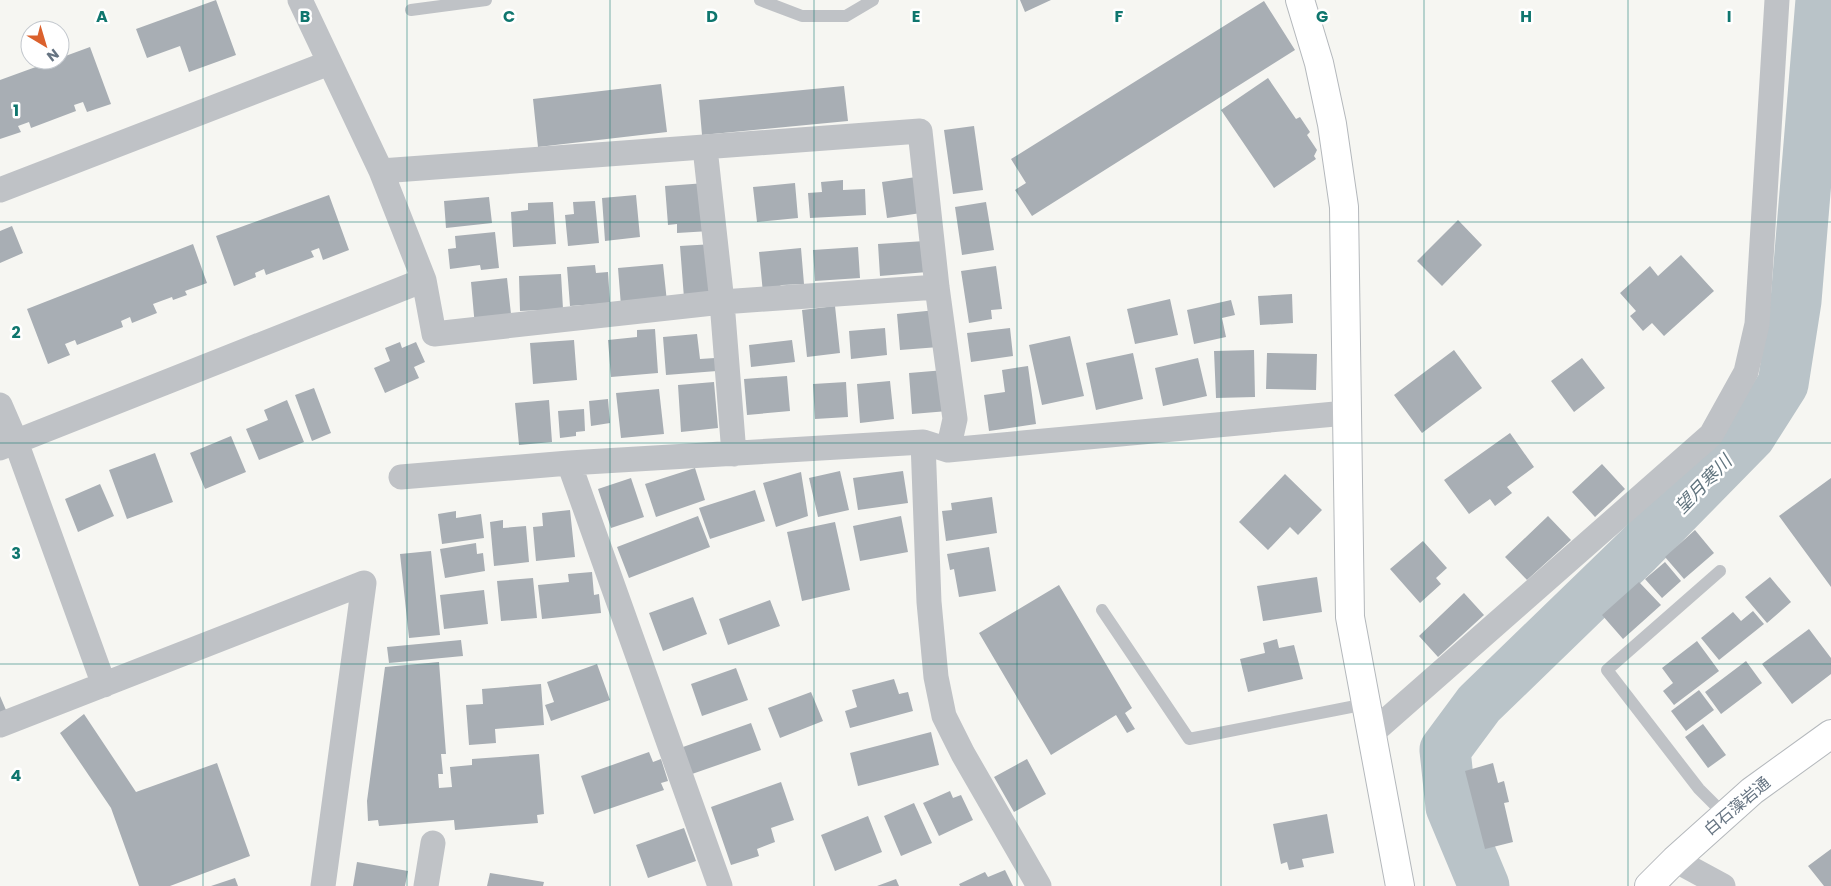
<svg xmlns="http://www.w3.org/2000/svg" width="1831" height="886" font-family="Poppins,'Noto Sans JP',sans-serif">
  <rect width="100%" height="100%" fill="#f6f6f2"/>
  <g fill="none" stroke-linecap="round" stroke-linejoin="round">
    <path stroke="#b9c3c8" stroke-width="51" d="M1484,886L1451,807L1445,750L1479,704L1637,551L1750,436L1783,384L1796,301L1821,0"/>
  </g>
  <path fill="#a8aeb4" d="M216,0L236,55L189,72L180,46L147,58L136,29Z
    M1020,0H1051L1025,12Z
    M1264,1L1295,50L1032,216L1015,190L1026,183L1011,159Z
    M90,47L111,104L87,112L83,102L74,105L76,111L31,128L29,122L18,126L21,132L0,139V80L55,60H60V58Z
    M1268,78L1296,119L1300,117L1310,132L1307,135L1317,150L1314,156L1316,159L1274,188L1221,110Z
    M661,84L667,132L538,147L533,99Z
    M844,86L848,121L702,135L699,100Z
    M974,126L983,190L953,194L944,130Z
    M923,176L928,212L887,218L882,182Z
    M843,180V190L865,189L866,215L810,218L808,193L822,192L821,182Z
    M706,183L710,231L677,233V224L668,225L665,186Z
    M795,183L798,218L757,222L753,187Z
    M329,195L349,250L323,260L319,248L311,251L314,257L266,275L264,269L255,273L256,277L234,286L216,236Z
    M636,195L640,237L605,241L602,198Z
    M489,197L492,223L446,228L444,201Z
    M595,201L599,243L568,246L565,215L574,214L573,202Z
    M553,202L556,244L513,247L511,212L528,210V203Z
    M986,202L994,250L962,255L955,207Z
    M1458,220L1482,245L1442,286L1417,261Z
    M12,226L23,253L0,263V231Z
    M495,232L499,268L481,270L480,265L450,269L448,249L456,248L455,236Z
    M925,241L927,272L880,276L878,244Z
    M193,244L207,283L185,291L187,295L173,300L172,297L153,304L157,313L132,323L130,317L121,321L123,327L77,345L75,340L65,344L70,355L48,364L27,309Z
    M714,244L718,296L684,298L680,246Z
    M858,247L860,278L815,281L813,250Z
    M801,248L804,284L782,285L763,293L759,252Z
    M1681,255L1714,291L1664,336L1652,323L1643,331L1630,316L1636,311L1620,293L1650,266L1658,276Z
    M663,264L667,302L621,306L618,268Z
    M595,265L596,273L608,272L610,303L570,306L567,267Z
    M996,266L1002,309L991,310L992,319L969,323L961,271Z
    M561,274L563,309L520,311L519,276Z
    M507,278L512,323L475,327L471,282Z
    M1292,294L1293,323L1260,325L1258,296Z
    M1170,299L1178,335L1135,344L1127,309Z
    M1231,300L1235,315L1222,318L1226,337L1194,344L1187,310Z
    M835,306L840,353L807,357L802,310Z
    M936,310L939,347L900,350L897,314Z
    M885,328L887,355L851,359L849,331Z
    M1010,328L1013,356L971,362L967,333Z
    M655,329L658,373L611,377L608,340L637,337V330Z
    M697,334L700,359L715,358L717,371L666,375L663,337Z
    M1070,336L1084,396L1042,405L1029,345Z
    M574,340L577,380L533,384L530,343Z
    M792,340L795,362L751,367L749,345Z
    M400,342L402,348L416,342L425,362L414,367L419,378L385,393L374,368L390,361L385,348Z
    M1254,350L1255,397L1216,398L1214,351Z
    M1454,350L1482,388L1422,433L1394,395Z
    M1133,353L1143,399L1096,410L1086,363Z
    M1267,353L1317,354L1316,390L1266,389Z
    M1198,358L1207,396L1163,406L1155,368Z
    M1582,358L1605,388L1574,412L1551,381Z
    M1028,366L1036,424L989,431L984,395L1005,392L1002,370Z
    M945,370L948,411L912,414L909,373Z
    M787,376L790,411L747,415L744,379Z
    M890,381L894,419L860,423L857,384Z
    M714,382L718,428L681,432L678,385Z
    M846,382L848,417L815,419L813,384Z
    M314,388L331,433L312,441L295,395Z
    M659,389L664,434L621,438L616,393Z
    M608,399L610,423L591,426L589,401Z
    M287,400L304,442L259,460L246,429L268,420L264,410Z
    M549,400L552,442L519,445L515,403Z
    M584,409L585,431L576,432V436L560,438L558,411Z
    M1510,433L1534,467L1507,487L1512,493L1495,506L1490,499L1469,514L1444,480Z
    M231,436L246,472L205,489L190,453Z
    M155,453L173,502L127,519L109,470Z
    M1602,464L1625,489L1595,517L1572,492Z
    M695,468L705,500L656,517L645,484Z
    M840,471L849,510L818,517L809,478Z
    M903,471L908,503L858,510L853,478Z
    M801,472L808,516L776,527L763,483Z
    M1285,474L1322,510L1298,535L1290,527L1268,550L1239,522Z
    M631,478L644,517L611,528L598,489Z
    M1831,478V587L1779,516Z
    M100,484L114,516L78,532L65,499Z
    M755,490L765,521L710,539L699,508Z
    M992,497L997,533L946,541L942,511L952,510L951,503Z
    M570,510L575,557L536,561L533,527L543,526L542,513Z
    M456,511V518L481,514L484,538L442,544L438,514Z
    M698,516L710,547L629,578L617,547Z
    M901,516L908,552L860,561L853,526Z
    M1548,516L1571,540L1527,580L1505,557Z
    M503,520V528L526,526L529,562L494,566L490,522Z
    M835,522L850,590L802,601L787,532Z
    M1695,530L1714,553L1684,579L1665,557Z
    M1423,541L1447,568L1436,578L1441,584L1420,603L1390,569Z
    M476,543L477,554L483,553L485,571L445,578L440,549Z
    M989,547L996,591L959,597L954,569L950,570L947,554Z
    M431,551L440,635L409,638L400,554Z
    M1665,562L1681,581L1662,598L1645,579Z
    M592,572L594,595L599,594L601,613L542,619L538,585L569,582L568,574Z
    M1317,577L1322,612L1263,621L1257,586Z
    M1770,577L1791,602L1767,623L1745,597Z
    M533,578L537,618L501,621L497,581Z
    M1639,582L1661,605L1623,639L1602,615Z
    M1059,585L1132,708L1125,713L1135,729L1127,733L1116,715L1051,755L979,633Z
    M484,590L488,624L444,629L440,595Z
    M1464,593L1484,615L1438,657L1419,636Z
    M693,597L707,634L663,651L649,613Z
    M770,600L780,626L728,645L719,619Z
    M1753,611L1764,624L1719,660L1701,638L1733,612L1741,621Z
    M1809,629L1831,658V674L1792,704L1762,664Z
    M1277,639L1279,648L1294,645L1303,679L1248,692L1240,659L1265,653L1263,643Z
    M461,640L463,656L389,663L387,647Z
    M1697,641L1719,671L1674,705L1663,691L1673,683L1662,668Z
    M1746,661L1762,683L1721,714L1705,692Z
    M439,662L446,754H441L443,774H438L439,788L452,787L450,767L472,765V759L539,754L544,814L537,815L538,823L455,830L454,820L379,826L378,820L368,821L367,801L385,667Z
    M597,664L610,700L551,721L545,705L554,702L547,682Z
    M736,668L748,700L702,716L691,684Z
    M894,679L899,694L908,692L913,711L850,728L845,711L857,707L852,690Z
    M541,684L544,725L495,729L496,743L469,745L466,705L483,704L482,689Z
    M1699,690L1714,710L1686,731L1671,711Z
    M811,692L823,721L780,738L768,708Z
    M0,696L6,710L0,713Z
    M84,714L136,792L217,763L250,856L170,886H139L111,808L60,733Z
    M751,723L761,750L692,774L683,747Z
    M1703,724L1726,755L1708,768L1685,737Z
    M931,732L939,765L858,786L850,753Z
    M649,752L653,762L661,759L668,781L661,783L664,790L594,814L581,776Z
    M1027,759L1046,794L1014,812L994,777Z
    M1493,763L1498,783L1504,781L1509,802L1504,803L1513,842L1485,849L1465,771Z
    M781,782L794,820L771,828L775,842L757,849L759,856L731,865L711,807Z
    M950,791L953,798L961,795L973,820L939,836L923,803Z
    M914,803L932,843L901,856L884,816Z
    M1327,814L1334,853L1302,859L1304,867L1289,870L1287,862L1281,864L1273,824Z
    M868,816L882,852L835,871L821,835Z
    M684,828L696,861L648,878L636,845Z
    M1831,849V886H1824L1808,866Z
    M357,862L408,871L405,886H353Z
    M1005,870L1013,886H960L959,884L985,872L988,877Z
    M490,873L544,882L543,886H487Z
    M235,878L238,886H211Z
    M896,879L899,886H877Z"/>
  <g fill="none" stroke-linecap="round" stroke-linejoin="round">
    <defs>
      <path id="secondary" d="M1300,0L1319,63L1332,124L1344,207L1350,617L1400,886
        M1649,886L1675,860L1752,791L1831,734"/>
    </defs>
    <use href="#secondary" stroke="#b4b8bc" stroke-width="30"/>
    <path stroke="#bfc2c6" stroke-width="12" d="M760,0L802,16H846L873,0
      M411,10L486,0
      M1720,571L1607,670L1699,789L1725,815
      M1102,610L1189,739L1366,704"/>
    <path stroke="#bfc2c6" stroke-width="25" d="M300,0L381,171
      M705,148L722,302L734,454
      M0,190L329,63
      M937,287L722,302L434,334L424,280L381,171L920,131L937,287L955,419L948,450
      M0,405L16,442L104,685
      M923,442L929,602L936,677L944,716L963,754L1039,886
      M0,448L424,280
      M569,463L720,886
      M401,477L569,463L923,442L948,450L1346,413
      M0,725L364,583L323,886
      M1372,733L1711,435L1746,372L1757,324L1777,0
      M1675,860L1723,886
      M426,886L433,843"/>
    <use href="#secondary" stroke="#fff" stroke-width="28"/>
  </g>
  <path fill="none" stroke="#0f766e" stroke-width="1" stroke-opacity="0.55" d="M203,0V886M407,0V886M610,0V886M814,0V886M1017,0V886M1221,0V886M1424,0V886M1628,0V886M0,222H1831M0,443H1831M0,664H1831"/>
  <g text-anchor="middle" dominant-baseline="central" stroke-width="5" stroke-linejoin="round" paint-order="stroke">
    <g font-size="16" fill="#667482" stroke="#fff">
      <text transform="translate(1737 806) rotate(-40)">白石藻岩通</text>
    </g>
    <g font-size="18" font-style="italic" fill="#62757f" stroke="#fff">
      <text transform="translate(1703 484) rotate(-46)">望月寒川</text>
    </g>
  </g>
  <g font-size="16" text-anchor="middle" font-weight="bold" fill="#0f766e" stroke="#fff" stroke-width="5" stroke-linejoin="round" paint-order="stroke">
    <text x="102" y="22">A</text>
    <text x="305" y="22">B</text>
    <text x="509" y="22">C</text>
    <text x="712" y="22">D</text>
    <text x="916" y="22">E</text>
    <text x="1119" y="22">F</text>
    <text x="1322" y="22">G</text>
    <text x="1526" y="22">H</text>
    <text x="1729" y="22">I</text>
    <text x="16" y="116">1</text>
    <text x="16" y="338">2</text>
    <text x="16" y="559">3</text>
    <text x="16" y="781">4</text>
  </g>
  <g transform="translate(45 45) rotate(142)"><circle r="24" fill="#ffffff" stroke="#c2c7cd"/>
  <path d="M0-4L9 19L0 12L-9 19Z" fill="#db612d"/>
  <text y="-8" font-size="14" font-weight="bold" text-anchor="middle" fill="#667482">N</text>
  </g>
</svg>
